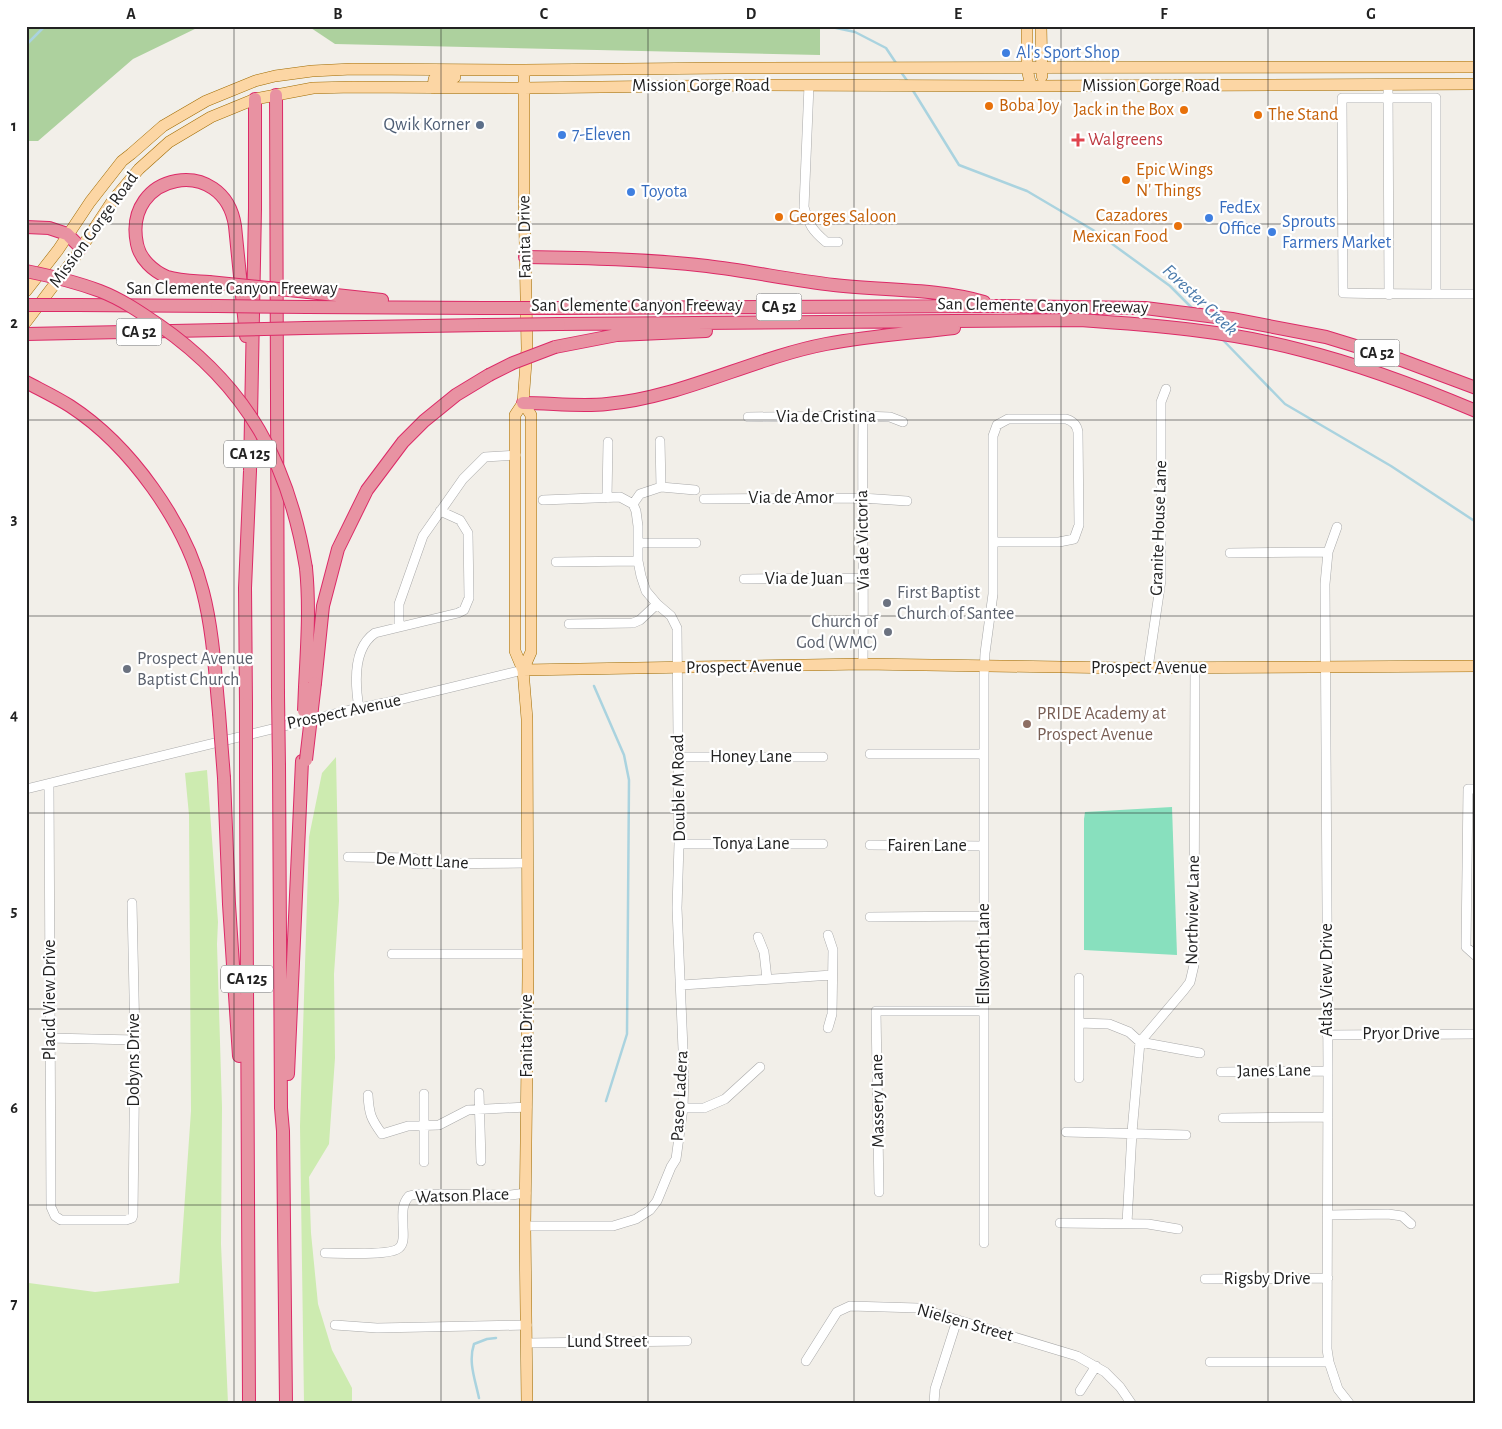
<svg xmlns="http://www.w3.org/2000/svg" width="1502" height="1429" font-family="'Alegreya Sans',sans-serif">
  <rect width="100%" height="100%" fill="#f2efe9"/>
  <path fill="#cdebb0" d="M336,757L339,901L334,974L335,1058L329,1144L309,1177L311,1233L318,1304L332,1350L352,1388V1403H304L300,1126L309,837L322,773Z
    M207,770L218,922L217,944L222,1107L221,1244L228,1403H26V1274L29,1283L95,1292L179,1283L191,1111L189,815L185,773Z"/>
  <path fill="#add19e" d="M26,26H201L133,59L38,141H26Z
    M308,26H820V55L335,44Z"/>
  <path fill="#88e0be" d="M1172,807L1177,955L1084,950V819L1085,812Z"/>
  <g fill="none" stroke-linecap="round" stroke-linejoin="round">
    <path stroke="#aad3df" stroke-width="2.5" d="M827,26L855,32L886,48L896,63
      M26,45L45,26
      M901,72L908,82
      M912,89L959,165L1027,191L1093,230L1170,286L1193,309
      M1221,338L1285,404L1391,466L1476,522
      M594,686L624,755L629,780L627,1034L606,1101
      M479,1398C475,1379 468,1362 474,1344L487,1339L496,1338"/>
    <defs>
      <path id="minor" d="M809,85L804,207C809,225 812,230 826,242H838
        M1388,85L1389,295
        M1436,294V98H1342L1343,293C1387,294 1431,294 1476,294
        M748,417L863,416L890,417L903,422
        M661,487L695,490
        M607,498L608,442
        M704,499L862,498L907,501
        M633,504L640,494L661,487L660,441
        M1337,527L1328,552L1325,584L1328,1071L1327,1349L1329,1362L1338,1389L1349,1403
        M639,543H696
        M1230,553L1328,552
        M556,562L638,561
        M744,579L864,578
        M569,624L633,623L640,620L657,604
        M399,627V604L423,536L463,479L485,457L516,455
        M863,664C864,581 862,499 863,416
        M1148,668L1161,580V402L1166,389
        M359,708C355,684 353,648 375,633L458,613L464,610L469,598L468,533L460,520L440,511
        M870,754H984
        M679,757H823
        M49,784L51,1207L55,1216L61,1220H126L132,1218L133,1215L135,1040L132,903
        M26,789L350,710L399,700L523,670
        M1476,789H1468L1466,947L1476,956
        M679,844H823
        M870,845L984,846
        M348,857L414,858V864L527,863
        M870,917L984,916
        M758,937L764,952L767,979
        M392,954H527
        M1079,978V1078
        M682,985L832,975
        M1079,1023L1109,1024L1129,1032L1140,1042L1200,1053
        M828,1028L832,1014L833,950L828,935
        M1327,1035L1476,1034
        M50,1038L135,1040
        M1221,1072L1328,1071
        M479,1093L481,1161
        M368,1095C369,1114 371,1119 382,1134L408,1126L439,1125L468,1110L527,1107
        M683,1108H704L725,1099L760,1067
        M1223,1118L1328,1117
        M1066,1132L1186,1135
        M424,1162V1094
        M879,1192L876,1011H984
        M1328,1215L1388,1214L1402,1216L1411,1224
        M1060,1223L1148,1224L1178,1229
        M1127,1223L1132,1132L1140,1042L1184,990L1190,982L1194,965L1195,668
        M525,1226H613L636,1219L650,1210L657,1201L671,1167L676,1159L683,1108L684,1073L677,908L679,844L677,628L671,616L657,604L646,591L641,576L638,561V526L636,511L633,504L620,497L543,500
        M984,1243V675L985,653L993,594V436L997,425L1008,419H1066C1073,421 1077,425 1078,432L1079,525L1074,539L1059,542H994
        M325,1253C338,1253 391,1256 399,1248C405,1243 403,1233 403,1226C403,1214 401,1205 409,1196L417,1194L511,1195L526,1193
        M1205,1279L1328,1278
        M335,1325L377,1328L527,1325
        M528,1343L687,1341
        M806,1361L837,1312L850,1306L918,1308L1077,1356L1105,1372L1120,1387L1131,1403
        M1210,1362H1329
        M1080,1391L1096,1366
        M934,1403L935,1389L957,1320"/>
      <path id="major" d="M1027,26V69L1031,86
        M1041,26L1042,76
        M524,70V193L527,349L523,403L515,415V651L523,670L527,719L528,975L525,1226L527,1403
        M433,88L434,79L436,78L455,77
        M26,291L58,250L90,202L122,161L131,154L163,126L206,101L255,81L275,76L312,71L352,69L524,70L727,68L1476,67
        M26,322L76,256L113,200L139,169L169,142L211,117L255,99L313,88L353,87L523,88L757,85L1031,86L1476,84
        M523,670L863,664L1124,668L1476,666
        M523,670L531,652V415L523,403"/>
      <path id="highway" d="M276,95L278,696
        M26,227L49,228L67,234L81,248
        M525,257C586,258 646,259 707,266C749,271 791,280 834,285C884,291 935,288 984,302
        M209,282C195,281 179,281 167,277C153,271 140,259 137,244C122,172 224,154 235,226L246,336
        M308,292L382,300
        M78,305L217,306
        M307,307L484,308
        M559,308L998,306L1145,308L1232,319L1326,337L1401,360L1476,388
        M559,324L1080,320C1154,325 1229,331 1301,350C1361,365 1419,387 1476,411
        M306,328L484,325
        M26,334L221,330
        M555,347L617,335L706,331
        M26,382C41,390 56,397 70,406C130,445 186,523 203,592C213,631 215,672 219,713
        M523,403C551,403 580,407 607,404C680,398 753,358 826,344C868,336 912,333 954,328
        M315,683L323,606L338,549L367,490L403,442L424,421L456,395L489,375
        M305,687C307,647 310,608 306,568
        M246,704L245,588L250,471L255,209V99
        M279,766L281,1108L283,1131L286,1403
        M246,777L249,1403
        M224,778L229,904L239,1056
        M288,1074L302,761"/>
    </defs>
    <use href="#minor" stroke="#a9a9a9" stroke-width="10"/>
    <use href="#major" stroke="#a06b00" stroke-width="12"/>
    <use href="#highway" stroke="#dc2a67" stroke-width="14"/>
    <use href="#minor" stroke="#fff" stroke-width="9"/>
    <use href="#major" stroke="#fcd6a4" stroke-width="11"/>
    <use href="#highway" stroke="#e892a2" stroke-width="12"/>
    <defs>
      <path id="highway-bridge" d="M26,271C51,276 76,282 100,291C121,299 140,312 159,325C247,386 289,463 306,568
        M209,282L308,292
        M26,305H78
        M217,306L307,307
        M484,308H559
        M484,325L559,324
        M221,330L306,328
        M489,375L513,363L555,347
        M278,696L279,766
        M246,704V777
        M304,711L305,687
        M219,713L224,778
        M306,760L315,683"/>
    </defs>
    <use href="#highway-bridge" stroke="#dc2a67" stroke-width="14" stroke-linecap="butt"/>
    <use href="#highway-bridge" stroke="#e892a2" stroke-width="12"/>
  </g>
  <path fill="none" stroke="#222" stroke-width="1" stroke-opacity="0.55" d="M234,26V1403M441,26V1403M648,26V1403M854,26V1403M1061,26V1403M1268,26V1403M26,224H1476M26,420H1476M26,616H1476M26,813H1476M26,1009H1476M26,1205H1476"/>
  <g fill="#3f7fe0" stroke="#fff" stroke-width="2">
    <circle cx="1006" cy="53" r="5"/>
    <circle cx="562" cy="135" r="5"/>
    <circle cx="631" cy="192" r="5"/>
    <circle cx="1209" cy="218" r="5"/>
    <circle cx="1272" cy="232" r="5"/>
  </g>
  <g fill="#e8710a" stroke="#fff" stroke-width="2">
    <circle cx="989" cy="106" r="5"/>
    <circle cx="1184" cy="110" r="5"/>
    <circle cx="1258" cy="115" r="5"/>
    <circle cx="1126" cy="180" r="5"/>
    <circle cx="779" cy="217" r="5"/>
    <circle cx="1178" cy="226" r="5"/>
  </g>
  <circle fill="#5c6f8a" stroke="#fff" stroke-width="2" cx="480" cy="125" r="5"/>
  <path fill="#e0444e" stroke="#fff" stroke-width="2" d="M1075.5 132.5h5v5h5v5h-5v5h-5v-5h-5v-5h5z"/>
  <g fill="#6b7280" stroke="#fff" stroke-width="2">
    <circle cx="887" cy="603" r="5"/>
    <circle cx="888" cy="632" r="5"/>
    <circle cx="127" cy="669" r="5"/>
  </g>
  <circle fill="#8d6e63" stroke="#fff" stroke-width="2" cx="1027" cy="724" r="5"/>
  <g text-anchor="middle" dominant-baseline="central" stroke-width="4.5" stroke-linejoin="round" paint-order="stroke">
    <g fill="#fff" stroke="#646464" stroke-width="1">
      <rect x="756.5" y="293.5" width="45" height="27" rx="4"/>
      <rect x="116.5" y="318.5" width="45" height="27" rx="4"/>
      <rect x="1354.5" y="339.5" width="45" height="27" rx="4"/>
      <rect x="224" y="440.5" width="52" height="27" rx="4"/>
      <rect x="221" y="965.5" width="52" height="27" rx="4"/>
    </g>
    <g font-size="16" font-weight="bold" fill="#222">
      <text x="779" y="307">CA 52</text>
      <text x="139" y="332">CA 52</text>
      <text x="1377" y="353">CA 52</text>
      <text x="250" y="454">CA 125</text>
      <text x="247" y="979">CA 125</text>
    </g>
    <g font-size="18" fill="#366cbe" stroke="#fff" text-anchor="start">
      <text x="1016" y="53">Al's Sport Shop</text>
      <text x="572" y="135">7-Eleven</text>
      <text x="641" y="192">Toyota</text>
      <text x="1219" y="208">FedEx<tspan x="1219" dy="21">Office</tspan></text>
      <text x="1282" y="222">Sprouts<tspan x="1282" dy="21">Farmers Market</tspan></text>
    </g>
    <g font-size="18" fill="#222" stroke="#fff">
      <text x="701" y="86">Mission Gorge Road</text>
      <text x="1151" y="86">Mission Gorge Road</text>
      <text transform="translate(94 230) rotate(-54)">Mission Gorge Road</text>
      <text transform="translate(525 237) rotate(-91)">Fanita Drive</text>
      <text x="232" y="289">San Clemente Canyon Freeway</text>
      <text x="637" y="306">San Clemente Canyon Freeway</text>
      <text transform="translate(1043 306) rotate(1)">San Clemente Canyon Freeway</text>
      <text x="826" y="417">Via de Cristina</text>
      <text x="791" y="498">Via de Amor</text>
      <text transform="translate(1159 528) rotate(-88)">Granite House Lane</text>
      <text transform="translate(863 540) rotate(-91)">Via de Victoria</text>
      <text x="804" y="579">Via de Juan</text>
      <text transform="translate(744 667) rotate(-1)">Prospect Avenue</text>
      <text x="1149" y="668">Prospect Avenue</text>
      <text transform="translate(344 712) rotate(-12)">Prospect Avenue</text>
      <text x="751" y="757">Honey Lane</text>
      <text transform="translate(679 788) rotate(-91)">Double M Road</text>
      <text x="751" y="844">Tonya Lane</text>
      <text x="927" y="846">Fairen Lane</text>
      <text transform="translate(422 861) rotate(3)">De Mott Lane</text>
      <text transform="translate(1193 910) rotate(-89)">Northview Lane</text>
      <text transform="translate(984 954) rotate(-90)">Ellsworth Lane</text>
      <text transform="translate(1327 980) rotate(-90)">Atlas View Drive</text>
      <text transform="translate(50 1000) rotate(-90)">Placid View Drive</text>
      <text x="1401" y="1034">Pryor Drive</text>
      <text transform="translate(527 1036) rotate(-90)">Fanita Drive</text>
      <text transform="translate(134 1060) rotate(-90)">Dobyns Drive</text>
      <text transform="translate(1274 1071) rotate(-1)">Janes Lane</text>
      <text transform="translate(680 1096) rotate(-87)">Paseo Ladera</text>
      <text transform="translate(878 1101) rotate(-91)">Massery Lane</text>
      <text transform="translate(462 1196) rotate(-2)">Watson Place</text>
      <text x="1267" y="1279">Rigsby Drive</text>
      <text transform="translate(965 1323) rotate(16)">Nielsen Street</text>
      <text x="607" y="1342">Lund Street</text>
    </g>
    <g font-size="18" fill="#c56008" stroke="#fff" text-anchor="start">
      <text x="999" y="106">Boba Joy</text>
      <text x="1174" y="110" text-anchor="end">Jack in the Box</text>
      <text x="1268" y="115">The Stand</text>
      <text x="1136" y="170">Epic Wings<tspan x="1136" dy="21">N' Things</tspan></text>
      <text x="1168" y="216" text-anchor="end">Cazadores<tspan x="1168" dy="21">Mexican Food</tspan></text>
      <text x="789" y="217">Georges Saloon</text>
    </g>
    <g font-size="18" fill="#4e5e75" stroke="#fff" text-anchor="end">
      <text x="470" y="125">Qwik Korner</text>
    </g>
    <g font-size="18" fill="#be3a42" stroke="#fff" text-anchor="start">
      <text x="1088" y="140">Walgreens</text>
    </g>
    <g font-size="18" fill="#5b616d" stroke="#fff" text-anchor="start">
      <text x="897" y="593">First Baptist<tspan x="897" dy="21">Church of Santee</tspan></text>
      <text x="878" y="622" text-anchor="end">Church of<tspan x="878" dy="21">God (WMC)</tspan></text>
      <text x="137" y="659">Prospect Avenue<tspan x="137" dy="21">Baptist Church</tspan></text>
    </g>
    <g font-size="18" fill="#785e54" stroke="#fff" text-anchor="start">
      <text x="1037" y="714">PRIDE Academy at<tspan x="1037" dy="21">Prospect Avenue</tspan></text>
    </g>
    <g font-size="19" font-style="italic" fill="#4a7aab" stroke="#fff">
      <text transform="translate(1200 300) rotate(43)">Forester Creek</text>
    </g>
  </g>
  <rect width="1502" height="1429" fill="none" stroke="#ffffff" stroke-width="55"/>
  <rect x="28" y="28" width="1446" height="1374" fill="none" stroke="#222" stroke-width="2"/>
  <g font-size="16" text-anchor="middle" font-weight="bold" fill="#222">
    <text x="131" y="19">A</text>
    <text x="338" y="19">B</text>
    <text x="544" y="19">C</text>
    <text x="751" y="19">D</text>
    <text x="958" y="19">E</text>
    <text x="1164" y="19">F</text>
    <text x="1371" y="19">G</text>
    <text x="14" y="131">1</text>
    <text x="14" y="328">2</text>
    <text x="14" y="524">3</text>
    <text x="14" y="720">4</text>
    <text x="14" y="916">5</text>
    <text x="14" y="1113">6</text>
    <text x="14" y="1309">7</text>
  </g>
</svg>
